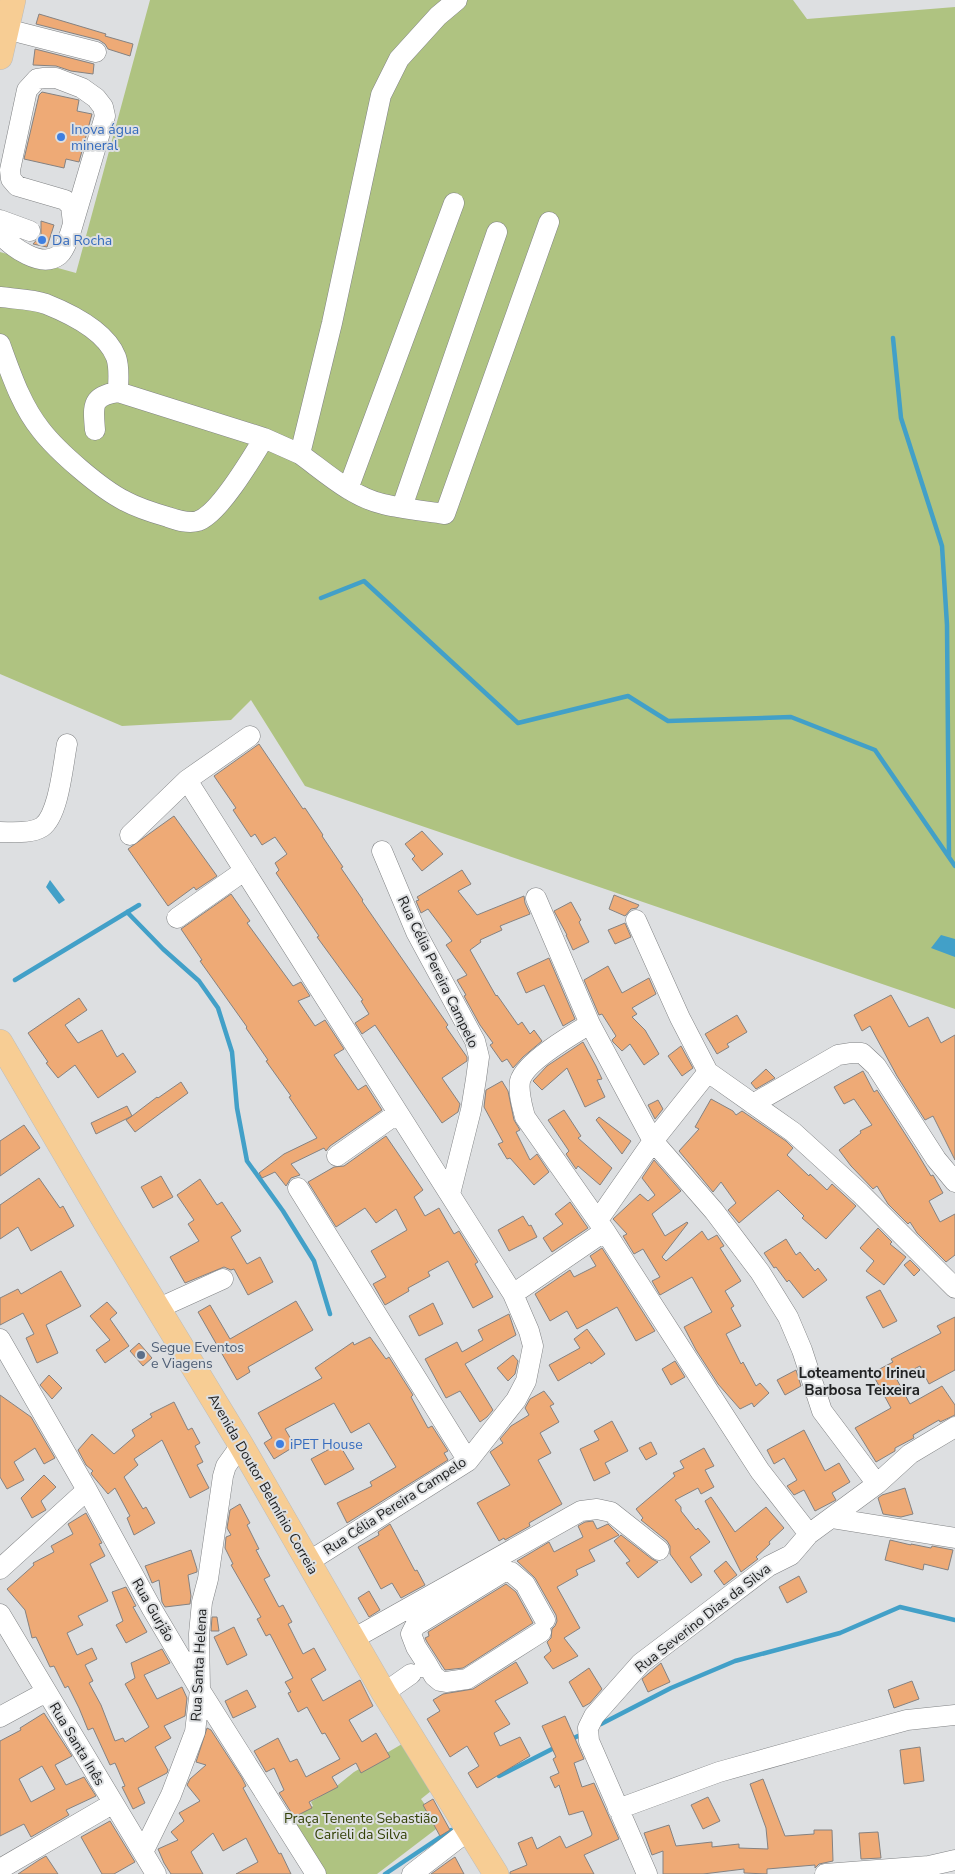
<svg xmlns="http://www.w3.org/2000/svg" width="955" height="1874" font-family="'Nunito Sans',sans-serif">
  <rect width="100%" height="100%" fill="#dddfe1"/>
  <path fill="#afc381" d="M150,0H793L807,19L955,7V1009L305,786L251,700L231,720L122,726L0,674V252L76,273Z
    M402,1744L431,1791L421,1799L440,1826L377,1874H322L289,1820L313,1806L311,1802L338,1785L354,1772Z"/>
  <path fill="#42a0c8" d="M50,880L65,900L59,904L46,887Z
    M941,935L955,939V957L931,948Z"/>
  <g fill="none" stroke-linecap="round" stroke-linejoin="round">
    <path stroke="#42a0c8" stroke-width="4.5" d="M893,338L901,418L942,546L947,625L949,857
      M321,598L364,581L518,723L628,696L668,721L791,717L875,750L955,866
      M127,912L163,949L199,981L218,1008L232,1052L237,1108L247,1161L283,1211L314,1261L330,1314
      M15,980L139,905
      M601,1724L671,1688L735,1661L840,1633L900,1607L955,1620
      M570,1740L578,1736
      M499,1776L556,1747
      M385,1874L451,1830"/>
  </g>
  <path fill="#eeaa76" stroke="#858281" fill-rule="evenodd" d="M39,14L106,34L105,36L133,44L130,56L108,49L105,44L99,40L36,24Z
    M35,49L94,64L93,74L71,71L56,66L33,65Z
    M42,92L79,100L77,111L92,114L79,162L66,159L64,168L24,159L39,95Z
    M41,221L54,225L47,247L33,244L41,235Z
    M259,744L303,809L305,808L323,835L322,836L343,867L341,868L363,900L362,901L448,1025L446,1027L467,1057V1061L442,1078L460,1104L458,1112L442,1123L375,1025L362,1034L355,1023L369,1014L361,1001L363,1000L317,937L319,936L276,873L279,870L275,863L287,854L275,837L262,845L255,834L251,837L233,810L236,808L214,776Z
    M174,816L217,876L196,890L194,887L168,906L128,849Z
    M422,831L443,854L422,871L412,859L415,856L405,844Z
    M462,870L471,884L458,891L477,915L524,896L525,903L530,914L500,926L502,930L480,940L481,942L470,950L496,996L497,995L518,1025L522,1022L530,1034L534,1030L542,1041L523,1057L513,1068L507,1059L502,1062L490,1045L493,1043L480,1025L464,996L466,995L457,980L467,975L446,945L452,941L428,909L421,913L416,901L419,900L417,897Z
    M231,894L250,921L247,923L293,986L301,982L310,996L298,1001L315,1026L325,1020L344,1049L334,1055L358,1090L366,1085L382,1110L330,1146L326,1151L324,1148L291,1164L300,1175L291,1178L286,1186L275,1172L262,1178L259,1173L284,1154L317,1138L289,1097L291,1096L266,1061L268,1060L246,1028L247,1027L200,961L202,960L181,929Z
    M614,895L639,905L637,908L631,909L625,916L609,909Z
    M571,902L581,920L579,922L589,942L573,950L566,935H567L554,911Z
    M625,923L631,937L615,944L608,930Z
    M549,958L575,1019L563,1026L544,985L526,993L517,973Z
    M608,966L622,993L649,978L656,994L632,1008L637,1014L632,1017L645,1030L659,1054L644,1065L630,1044L622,1051L613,1042L612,1040L616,1036L602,1014L599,1015L584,980Z
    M891,995L909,1027L928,1017L941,1043L955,1035V1160L933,1116L925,1120L897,1076L870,1026L862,1031L854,1015Z
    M79,998L87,1010L65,1025L78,1043L102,1030L117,1057L123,1053L136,1072L98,1098L75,1065L58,1078L46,1063L48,1062L28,1033Z
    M737,1015L747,1032L727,1044L729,1047L717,1054L705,1034Z
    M583,1042L596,1066L602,1079L597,1080L605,1097L585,1107L567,1068L542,1090L533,1081L547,1066Z
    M681,1046L693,1068L682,1076L668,1056Z
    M766,1069L775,1078L756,1089L751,1083Z
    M863,1071L874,1092L877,1090L916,1151L931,1176L933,1175L943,1193L929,1201L940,1222L955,1214V1255L946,1262L917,1233L910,1222L908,1224L888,1204L877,1186L873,1189L851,1166L839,1150L861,1133L860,1131L872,1125L854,1099L844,1104L834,1087Z
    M502,1081L508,1091L514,1120L520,1130L516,1132L530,1160L537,1154L549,1172L534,1185L510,1158L507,1159L498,1144L503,1142L484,1107L486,1090Z
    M181,1082L188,1093L135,1132L126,1120L132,1116L96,1134L91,1123L127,1106L132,1116L157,1097L158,1098Z
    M711,1099L733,1111L736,1115L742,1111L786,1141L793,1148L787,1155L809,1176L810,1174L827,1190L832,1184L856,1206L826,1239L802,1218L804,1216L778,1190L739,1223L728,1210L736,1203L721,1182L713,1192L679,1151L699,1129L695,1127Z
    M658,1100L663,1109L655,1119L648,1105Z
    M564,1110L581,1136L578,1138L612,1168L600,1185L578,1166L576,1169L566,1154L569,1151L548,1120Z
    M599,1117L631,1141L622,1154L596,1120Z
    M24,1125L40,1148L0,1176V1141Z
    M386,1136L423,1190L414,1197L425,1216L439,1208L454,1234L459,1231L478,1262L475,1264L493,1297L473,1308L448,1261L428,1272L430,1276L408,1288L409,1291L385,1305L373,1284L386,1277L371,1251L407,1230L396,1209L376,1223L365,1208L336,1227L308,1182L334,1167L344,1166Z
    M654,1160L681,1191L652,1214L665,1236L687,1222L688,1223L662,1257L666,1261L702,1231L708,1240L717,1235L724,1246L720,1248L741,1281L725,1291L734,1306L731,1308L741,1326L726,1334L741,1364L743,1362L756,1386L760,1383L769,1393L754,1407L752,1403L740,1409L718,1384L696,1350L684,1327L712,1312L692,1277L660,1295L652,1281L660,1277L643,1249L634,1254L623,1236L627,1234L613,1219L640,1194L648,1201L655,1195L642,1178Z
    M161,1176L173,1197L153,1208L141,1187Z
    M39,1178L60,1208L63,1206L74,1226L31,1251L18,1227L0,1239V1205Z
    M200,1179L217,1205L222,1202L241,1231L231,1237L247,1264L260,1257L273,1282L248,1295L234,1269L231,1270L224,1267L185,1283L170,1257L199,1241L188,1224L194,1220L177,1195Z
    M570,1202L588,1228L552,1252L543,1238L563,1224L555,1214Z
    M523,1216L529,1226L531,1225L537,1237L509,1251L498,1230Z
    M878,1228L892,1242L890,1244L906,1257L884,1285L866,1271L874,1261L860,1248Z
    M786,1239L796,1255L800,1252L815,1271L818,1268L827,1280L803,1298L789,1280L787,1282L776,1267L774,1268L764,1253Z
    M602,1248L655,1331L636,1341L617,1307L577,1329L567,1311L550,1321L535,1294L570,1270L574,1277L596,1266L590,1256Z
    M910,1260L920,1270L914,1276L904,1265Z
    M61,1271L81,1306L46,1325L58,1353L37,1363L26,1338L34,1334L23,1313L0,1325V1298L18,1289L21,1294Z
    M880,1290L897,1321L883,1328L866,1297Z
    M296,1301L313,1330L248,1367L250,1372L237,1380L198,1312L210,1305L230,1339Z
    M107,1302L117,1313L110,1319L129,1346L105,1363L96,1350L110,1340L90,1316Z
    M433,1303L443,1324L419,1336L409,1316Z
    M509,1314L516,1335L465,1364L493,1410L487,1417L480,1422L460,1391L446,1398L425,1359L457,1342L462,1352L483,1340L478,1330Z
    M955,1317V1370L929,1384L920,1366L896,1378L910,1404L942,1386L955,1405V1415L940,1422L939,1420L913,1435L914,1438L895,1448V1451L876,1462L855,1428L891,1408L872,1373L893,1362L891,1359L941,1333L937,1326Z
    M587,1329L605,1354L591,1364L590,1362L558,1381L549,1365L580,1348L574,1339Z
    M370,1337L386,1359L389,1357L413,1395L411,1397L428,1428L432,1426L448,1451L444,1453L448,1460L347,1523L337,1503L372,1486L370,1482L396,1467L369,1423L351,1433L334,1403L285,1429L295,1446L274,1459L264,1443L272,1438L258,1413L322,1378L315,1368L353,1342L354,1345Z
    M139,1343L152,1358L143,1366L130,1351Z
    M513,1355L518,1361L515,1374L508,1381L497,1368Z
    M675,1361L685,1377L671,1385L662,1369Z
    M796,1370L801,1386L785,1395L777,1380Z
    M49,1375L62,1388L52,1399L40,1385Z
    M544,1391L554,1404L550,1406L559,1422L540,1433L551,1453L538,1460L562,1504L529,1523L530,1526L505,1540L504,1538L499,1541L477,1503L510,1485L490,1452L503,1443L500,1439L511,1426L529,1415L525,1408L530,1399Z
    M0,1395L31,1417L55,1458L44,1464L35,1448L14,1462L24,1480L7,1489L0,1477Z
    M174,1402L188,1430L192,1428L200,1443L195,1446L203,1462L197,1465L209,1488L190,1498L162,1440L134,1459L138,1465L124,1477L143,1509L146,1507L155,1523L134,1535L127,1518L130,1516L115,1488L108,1494L92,1475L91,1473L93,1471L86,1465L78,1450L92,1434L114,1454L135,1436L132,1430L152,1417L150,1414Z
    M612,1421L628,1451L605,1463L610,1473L594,1481L580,1449L599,1440L594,1431Z
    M804,1430L825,1471L839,1463L850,1482L832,1493L836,1500L815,1511L804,1490L794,1495L787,1486L797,1480L784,1458L774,1464L767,1450Z
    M651,1442L657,1454L646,1460L639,1448Z
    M339,1444L354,1469L325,1485L311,1459Z
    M704,1448L714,1466L705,1470L714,1487L701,1494L698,1488L675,1500L681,1507V1511L696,1530L698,1528L710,1542L690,1557L702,1575L691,1583L670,1554V1546L667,1541L641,1520L643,1518L636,1509L675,1476L673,1473L684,1468L680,1461Z
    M44,1475L56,1487L41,1501L46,1510L32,1518L21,1498Z
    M905,1488L913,1514L901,1517L883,1514L878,1498L882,1495Z
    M711,1497L735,1532L766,1507L784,1528L769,1542L770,1544L756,1557L758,1559L741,1572L705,1501Z
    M240,1504L250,1523L247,1525L259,1549L256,1550L270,1576L264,1579L279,1607L283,1605L292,1622L288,1624L303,1654L314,1648L326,1670L311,1679L323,1701L360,1680L373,1706L349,1720L362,1742L376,1733L390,1757L361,1773L356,1763L332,1777L338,1787L309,1802L312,1808L294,1817L279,1793L284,1790L274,1768L266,1772L254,1751L278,1738L290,1762L297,1759L306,1777L340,1759L325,1733L322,1734L307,1707L298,1712L288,1693L291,1692L285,1682L293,1678L270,1634L266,1636L257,1619L261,1617L231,1565L233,1564L225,1548L226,1537L231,1535L227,1528L230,1510Z
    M86,1513L102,1543L99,1544L105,1556L90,1564L108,1601L78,1616L83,1625L67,1633L77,1655L92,1648L97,1659L85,1665L93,1681L89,1683L101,1705L115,1741L123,1738L125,1742L149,1727L125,1684L135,1678L131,1663L162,1649L170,1663L144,1675L157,1699L182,1687L187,1698L185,1716L164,1726L171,1738L155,1747L168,1770L167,1773L138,1788L145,1803L133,1809L122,1787L125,1786L115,1763L110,1765L93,1728L88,1730L79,1708L68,1686L65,1688L54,1666L50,1667L36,1637L32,1638L25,1610L7,1589L34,1565L33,1563L54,1552L51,1546L73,1534L68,1524Z
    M593,1521L597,1529L608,1524L619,1535L589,1550L595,1561L576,1570L578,1575L557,1587L580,1628L564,1638L578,1656L553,1669L544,1657L551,1651L547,1642L551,1638L552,1629L555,1626L557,1621L556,1615L535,1578L517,1561L549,1542L554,1552L583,1537L578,1526L585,1522Z
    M390,1524L415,1571L417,1570L425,1585L401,1598L392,1583L381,1589L358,1547L379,1535L378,1532Z
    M621,1535L652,1559L658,1562L638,1578L626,1563L630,1561L614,1541Z
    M890,1540L911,1545V1544L931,1548L932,1546L953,1550L948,1570L924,1564L923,1570L885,1560Z
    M191,1550L197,1569V1572L188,1575L191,1596L190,1604L165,1607L162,1602L159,1580L152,1583L145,1566Z
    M726,1561L737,1575L724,1585L714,1571Z
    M799,1576L807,1592L787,1603L779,1587Z
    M506,1584L516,1592L533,1623L463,1668L445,1670L427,1642L425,1638L429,1636L428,1632Z
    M126,1587L136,1606L133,1607L147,1632L126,1643L116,1625L123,1621L112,1592Z
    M369,1591L380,1610L369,1617L358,1598Z
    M212,1617H217L219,1631H211Z
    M234,1627L247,1655L227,1665L214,1637Z
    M516,1662L528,1683L495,1701L510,1724L494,1733L500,1746L520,1737L530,1756L477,1788L468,1773L479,1766L467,1746L450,1757L427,1719L440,1711L433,1700L443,1694L473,1689Z
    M661,1663L670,1682L648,1692L642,1679Z
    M589,1668L602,1689L590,1703L583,1707L569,1682Z
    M912,1681L919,1699L894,1708L888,1690Z
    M247,1690L256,1707L233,1718L225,1701Z
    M44,1713L72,1756L55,1765L66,1785L84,1777L96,1796L66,1810L69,1815L31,1837L24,1824L0,1836V1741L21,1730L20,1728ZM42,1766L55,1789L31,1802L19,1779Z
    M565,1716L584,1759L574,1763L582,1787L594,1783L619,1839L584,1855L594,1874H510V1872L527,1865L518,1843L532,1837L537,1849L560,1836L566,1848L591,1836L592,1834L583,1811L569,1815L559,1785L555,1788L550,1777L559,1773L553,1759L556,1757L542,1726Z
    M207,1728L211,1730L242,1778L246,1786L243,1788L279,1854L281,1853L291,1874H236L258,1862L246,1838L223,1851L213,1833L191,1852L203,1874H171L164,1863L158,1849L178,1840L171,1832L184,1821L179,1813L200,1801L187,1785L190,1779L206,1765L196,1762Z
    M920,1747L924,1781L904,1784L900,1750Z
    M763,1779L785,1836L814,1834V1830H832L833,1861L819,1864L815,1868V1865L767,1869V1874L744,1873V1869L703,1874H663V1851L652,1855L644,1833L669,1825L676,1846L712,1842V1847L739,1844V1848L768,1849L766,1828L750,1784Z
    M708,1797L720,1821L703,1829L691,1805Z
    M433,1799L450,1830L440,1836L423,1805Z
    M110,1821L135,1862L114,1874H102L81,1837Z
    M878,1832L881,1858L861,1859L859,1833Z
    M46,1856L58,1874H18L39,1860Z
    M455,1857L464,1874H431L449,1861Z"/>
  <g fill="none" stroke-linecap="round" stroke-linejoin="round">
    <defs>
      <path id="minor" d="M6,29L96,52
        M0,220L30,231
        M0,234C12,247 41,269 59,255C65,250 67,241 70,234L105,116L103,107L96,98L82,88L56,78H44L37,79L27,90L10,170L11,179L17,186L65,200L71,206L73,223
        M0,297C15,299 32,299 46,304C71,314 106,331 116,357C120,368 118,381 118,392
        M0,344C11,374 21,405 41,430C58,452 101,489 125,501C138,508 154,513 168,517C177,520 188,524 198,521C219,514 252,458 264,438L300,454L332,323L381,95L399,59L438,16L457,0
        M95,430C93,406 91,396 118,392L264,438
        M300,454C325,472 352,497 383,504C403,509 425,511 445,514L549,222
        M348,489L454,203
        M402,507L497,232
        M187,780L513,1294L529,1331L533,1346L526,1381L516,1400L468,1461L308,1562
        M0,832C13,832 31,834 42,827C59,815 63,764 67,744
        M130,835L187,780L250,736
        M382,851L416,932L475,1041L479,1057L476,1079L471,1110L450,1194
        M536,898L590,1024C573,1034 525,1062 520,1081C518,1093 522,1105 525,1117L605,1231L760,1471L809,1534
        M177,918L244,871
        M636,920L680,1018L708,1072L793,1132L860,1193L955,1288
        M590,1024L653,1141L714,1211L760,1272L788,1317L802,1350L822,1411L877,1484
        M753,1104L838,1055L851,1053H862L876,1066L936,1159L955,1182
        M337,1156L398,1113
        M298,1188L468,1461
        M598,1220L653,1141L708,1072
        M513,1294L605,1231
        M159,1308L223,1279
        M0,1339L87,1490L152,1609L200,1690L316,1874
        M831,1518L955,1538
        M0,1569L87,1490
        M0,1614L156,1874
        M353,1639L581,1511L597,1509L611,1512L659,1550
        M427,1664L416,1647L411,1634L415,1626L503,1572H511L525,1584L545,1620
        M424,1667L427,1664L434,1676L440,1681L446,1682L467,1679L541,1632
        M384,1693L411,1674
        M0,1717L46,1692
        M618,1809L719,1772L830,1741L907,1720L955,1715
        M143,1852L171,1795L195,1732L200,1690L199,1634L202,1602L208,1579L223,1476L226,1466L241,1445
        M0,1869L112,1804
        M412,1874L469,1830
        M647,1874L589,1741L588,1728L594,1716L641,1663L769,1566L791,1555L809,1534L877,1484L910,1454L955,1427
        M825,1874L929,1866L955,1860"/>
      <path id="major" d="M0,57L13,0
        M0,1042L106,1223L241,1445L384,1693L496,1874"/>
    </defs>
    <use href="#minor" stroke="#818385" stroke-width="21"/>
    <use href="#major" stroke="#bcbdbd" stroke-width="26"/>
    <use href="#minor" stroke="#fff" stroke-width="20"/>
    <use href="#major" stroke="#f7cd94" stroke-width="25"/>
  </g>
  <g fill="#3f7fe0" stroke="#dddfe1" stroke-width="2">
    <circle cx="61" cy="137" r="5"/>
    <circle cx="42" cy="240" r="5"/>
    <circle cx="280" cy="1444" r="5"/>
  </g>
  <circle fill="#5c6f8a" stroke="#dddfe1" stroke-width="2" cx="141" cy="1355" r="5"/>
  <g text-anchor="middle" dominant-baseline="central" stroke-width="4" stroke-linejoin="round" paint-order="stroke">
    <g font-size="14" fill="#366cbe" stroke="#dddfe1" text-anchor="start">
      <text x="71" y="129">Inova água<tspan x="71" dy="16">mineral</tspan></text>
      <text x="52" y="240">Da Rocha</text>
      <text x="290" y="1444">iPET House</text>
    </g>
    <g font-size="14" fill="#212223" stroke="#dddfe1">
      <text transform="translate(438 972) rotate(64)">Rua Célia Pereira Campelo</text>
      <text transform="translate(263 1484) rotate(60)">Avenida Doutor Belmínio Correia</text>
      <text transform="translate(395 1506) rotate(-33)">Rua Célia Pereira Campelo</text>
      <text transform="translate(153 1610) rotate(60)">Rua Gurjão</text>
      <text transform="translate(703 1618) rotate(-38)">Rua Severino Dias da Silva</text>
      <text transform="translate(199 1665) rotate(-87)">Rua Santa Helena</text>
      <text transform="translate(77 1744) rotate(59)">Rua Santa Inês</text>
    </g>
    <g font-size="14" fill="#4e5e75" stroke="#dddfe1" text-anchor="start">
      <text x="151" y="1347">Segue Eventos<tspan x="151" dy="16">e Viagens</tspan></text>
    </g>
    <g font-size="14" fill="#344207" stroke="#dddfe1">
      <text x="361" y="1818">Praça Tenente Sebastião<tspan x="361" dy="16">Carieli da Silva</tspan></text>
    </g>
    <g font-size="15" font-weight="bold" fill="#212223" stroke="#dddfe1">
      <text x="862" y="1373">Loteamento Irineu<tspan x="862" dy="17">Barbosa Teixeira</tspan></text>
    </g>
  </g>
</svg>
